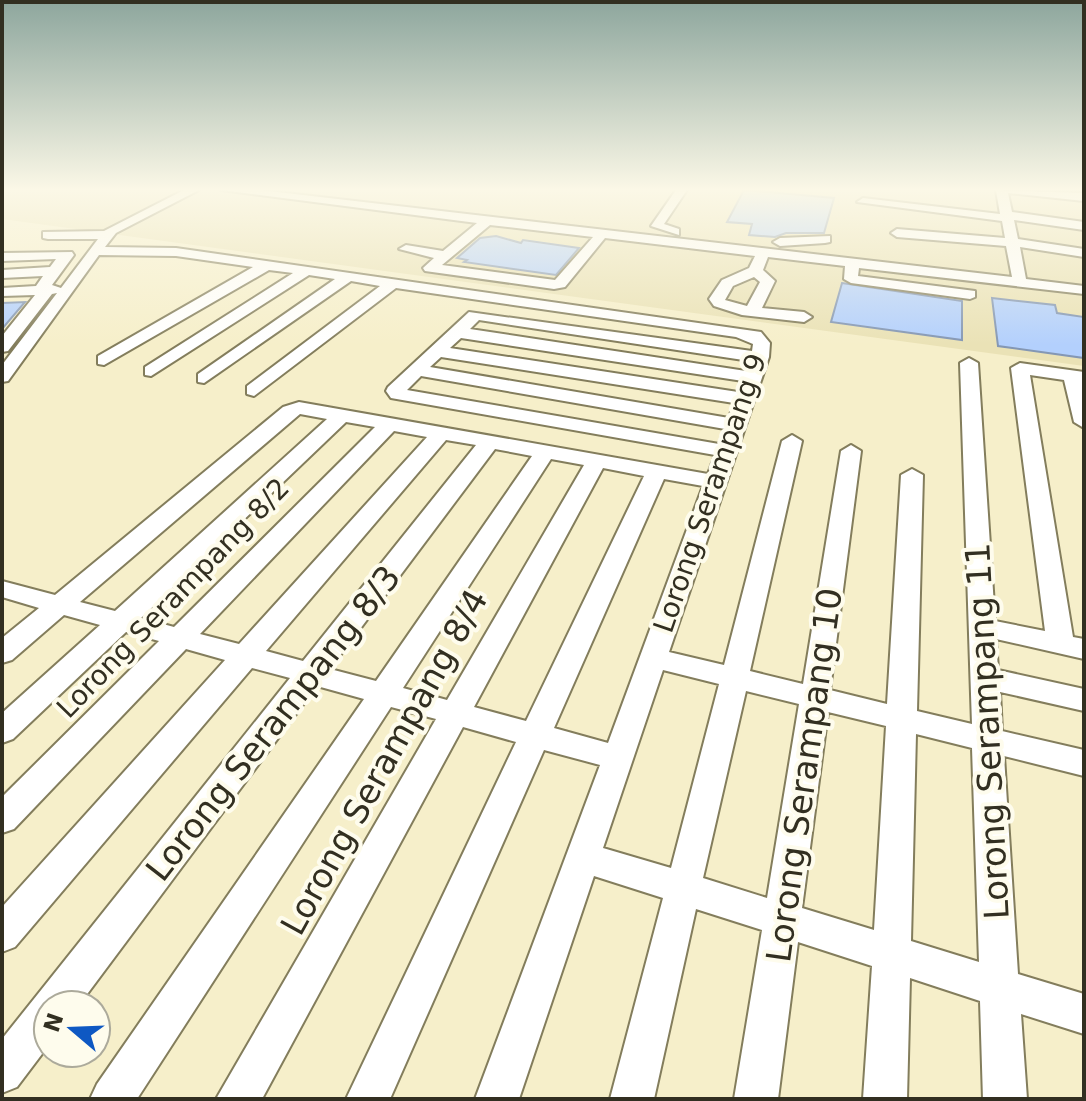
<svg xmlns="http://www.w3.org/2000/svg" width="1086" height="1101" font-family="'DejaVu Sans',sans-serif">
  <rect width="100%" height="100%" fill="#f6efca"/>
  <path fill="#eae2b6" d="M2,190H1084V366L2,219Z"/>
  <path fill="#b3d0fd" stroke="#8497b4" stroke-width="2" d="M744,190L834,198L824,233H786L775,237L749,235L752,224L727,222Z
    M496,236L521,243L523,240L579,248L556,275L464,262L467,260L457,258L480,238Z
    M842,283L962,301V340L831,322Z
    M992,298L1055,305L1057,313L1084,317V358L998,346Z
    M2,303L25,302L2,329Z"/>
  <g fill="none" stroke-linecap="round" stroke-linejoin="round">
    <defs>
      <path id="minor" d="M184,190H199L116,233L105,247L176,248L761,332L770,343L769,357L669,652L724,665L782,441L792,435L802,441L750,671L803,684L841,451L851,445L861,451L830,690L887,704L901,475L912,469L923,475L917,711L972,724L960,363L969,358L978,363L995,621L1045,631L1011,368L1020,363L1084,372V428L1074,422L1064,380L1030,375L1073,637L1084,639V659L996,639L998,670L1084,689V711L1000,692L1002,731L1084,750V776L1004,756L1018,974L1084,994V1034L1021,1014L1027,1099H983L980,1001L910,978L907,1099H863L872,966L798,942L778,1099H734L762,930L696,909L654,1099H610L663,898L594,876L519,1099H475L600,765L544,750L390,1099H346L516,742L463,727L262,1099H216L436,719L391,707L137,1099H90L97,1084L364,699L317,686L79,1005H48V1046L17,1087L2,1093V1039L290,678L252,668L15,947L2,952V907L225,660L186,649L14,829L2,833V797L159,641L126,632L13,739L2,743V713L100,625L64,615L12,660L2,663V638L39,608L2,597V581L55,595L283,407L299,402L708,474L715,455L391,398L386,391L388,387L469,312L752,351L753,344L736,337L396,288L254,396L247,394V386L380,286L351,281L204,383L198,382V374L335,279L309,275L151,376L145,375V367L293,273L269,270L104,365L98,364V356L253,267L176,256L99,255L8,381L2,382V365L57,293L52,294L8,351L2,352V336L35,295L2,296V288L36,286L43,276L2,278V270L50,267L56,259L2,261V253L72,252L74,255L52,285L61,288L98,239H48L43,238V232L104,231ZM479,320L750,361L746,371L470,329ZM461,338L743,381L738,392L450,348ZM441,357L734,403L729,418L430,367ZM421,376L725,429L719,444L407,390ZM300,414L327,419L115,611L80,602ZM346,422L375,427L174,627L141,618ZM394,431L427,437L239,644L200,634ZM446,440L476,445L303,661L266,651ZM495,449L532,456L376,681L330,669ZM551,459L584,465L447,700L403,688ZM603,468L644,476L526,721L474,707ZM664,479L703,486L608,743L554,728ZM663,670L719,684L671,868L603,848ZM746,691L799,704L767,898L703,878ZM828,712L886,726L874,930L802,908ZM916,734L972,748L979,962L911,941Z
        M221,190H260L1012,277L1006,246L897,237L891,233L897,229L1005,238L1002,221L857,202L863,198L1000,214L996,190L1084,193V201L1008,193L1012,212L1084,222V230L1014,220L1018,239L1084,249V257L1020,247L1026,279L1084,286V294L859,268L858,276L975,291V297L970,299L851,283L844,279L845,266L768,257L763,270L775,281L762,308L804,312L812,317L804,322L742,315L714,306L709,299L722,280L749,268L755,256L605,238L565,287L554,289L425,271L423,268L434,258L399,249L406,245L443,251L477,223ZM490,225L593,237L555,280L442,265ZM754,277L760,282L747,306L725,300L733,286Z
        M676,190H687L664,224L679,229V235L651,226Z
        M830,236V242L825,243L780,246L773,242L780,238Z"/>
    </defs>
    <use href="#minor" stroke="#837d5c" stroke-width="4"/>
    <use href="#minor" fill="#fff" fill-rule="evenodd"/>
  </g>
  <linearGradient id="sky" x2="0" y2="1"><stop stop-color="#8da69d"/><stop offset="0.55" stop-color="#fbf8e7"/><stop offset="1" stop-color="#fbf8e7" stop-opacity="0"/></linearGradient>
  <rect width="1086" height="345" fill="url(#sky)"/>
  <g text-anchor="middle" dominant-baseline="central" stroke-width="8" stroke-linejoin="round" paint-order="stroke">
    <g font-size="28" fill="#322f21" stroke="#fefced">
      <text transform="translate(710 493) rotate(-71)">Lorong Serampang 9</text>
      <text transform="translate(173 598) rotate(-46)">Lorong Serampang 8/2</text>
    </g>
    <g font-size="34" fill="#322f21" stroke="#fefced">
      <text transform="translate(273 723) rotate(-52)">Lorong Serampang 8/3</text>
      <text transform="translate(987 731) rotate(-93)">Lorong Serampang 11</text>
      <text transform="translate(384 762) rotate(-61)">Lorong Serampang 8/4</text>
      <text transform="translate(804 775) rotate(-82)">Lorong Serampang 10</text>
    </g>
  </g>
  <rect width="1086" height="1101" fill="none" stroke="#322f21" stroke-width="8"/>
  <g transform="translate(72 1029) rotate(289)"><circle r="38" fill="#fefced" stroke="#acaa9b" stroke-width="2"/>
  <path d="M0-6L14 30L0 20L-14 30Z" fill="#0e58c3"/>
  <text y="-12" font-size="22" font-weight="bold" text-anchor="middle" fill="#322f21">N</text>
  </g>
</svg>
